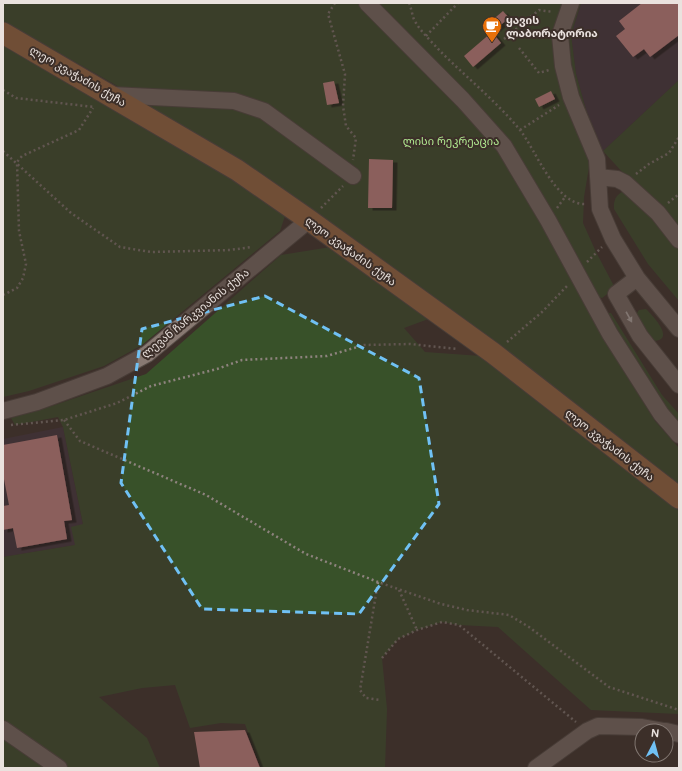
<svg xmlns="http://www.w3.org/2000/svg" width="682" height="771" font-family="'DM Sans','Noto Sans Georgian',sans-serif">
  <defs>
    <filter id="shadow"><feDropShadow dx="4.5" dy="2.5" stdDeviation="0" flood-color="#0009"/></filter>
  </defs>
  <rect width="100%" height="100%" fill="#3c2f29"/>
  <path fill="#443440" d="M581,3H679V80L603,151L586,110L576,74L571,35Z
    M63,427L83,525L75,545L3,557V439Z"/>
  <path fill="#385129" d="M3,3H581L571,35L576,74L586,110L603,151L679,80V301L648,264L614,209C613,193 623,191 636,187L603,151L590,161L584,197L583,223L596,252L615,288L602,298L595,295L588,309L621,367L655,421L679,448V491L242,164L114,84L3,21Z
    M3,44L233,176L286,213L280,231L142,345L104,366L29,391L3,397Z
    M337,246L431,318L404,328L425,352L481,356L549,411L679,511V714L591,710L498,627L459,625L442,622L417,630L398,639L382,658L387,709L385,768H261L245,724L221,723L190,728L175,685L142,688L99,697L147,738L160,768H3V557L75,545L71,527L83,524L63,427L58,417L15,425L11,418L52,406L146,374L281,255Z
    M646,309C653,316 677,341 652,341L635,316L639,310Z
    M609,313H611L662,395L679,414V427L607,316Z"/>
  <path fill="#eb9999" filter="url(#shadow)" d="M642,3H679V35L650,57L644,49L633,57L616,36L625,29L619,21Z
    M503,11L509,18L496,29L490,22Z
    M492,32L501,43L473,67L464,56Z
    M334,81L339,103L327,105L323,83Z
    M551,91L555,99L539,107L535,99Z
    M369,159L393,160L392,208H368Z
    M57,435L72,520L64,521L67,539L17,548L13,528L3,530V506L9,505L3,474V445Z
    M245,730L260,768H200L194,732Z"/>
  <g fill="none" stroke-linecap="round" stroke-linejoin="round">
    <defs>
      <path id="minor" d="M367,3L463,100L504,146L548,220L610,334L661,414L679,435
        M571,3L560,35L563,66L571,97L597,159L600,209L613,239L637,278L679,329
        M111,95L234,101L264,111L353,176
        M598,177L617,179L625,183L658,213L679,240
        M637,278L616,294L640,336L679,385
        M3,411L37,402L107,376L147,354L309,220
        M3,729L59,768
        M666,731L679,734
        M536,768L587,731L598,726L642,727L664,731"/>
      <path id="major" d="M3,33L237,170L309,220L493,353L679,498"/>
    </defs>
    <use href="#minor" stroke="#564c46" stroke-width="18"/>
    <use href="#major" stroke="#564c46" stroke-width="23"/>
    <path stroke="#8e837e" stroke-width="2.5" stroke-dasharray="2 3" stroke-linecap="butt" d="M335,3L328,14L345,74L343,106L346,126L356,138L353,160
      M409,3C412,9 412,18 416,23C422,33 432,42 440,51C466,77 496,101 520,130C536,150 556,206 586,204
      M426,36L458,3
      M504,39L539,10L553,12
      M519,48L539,73L549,70
      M3,90L16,98L94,107
      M520,130L559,105
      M3,151L71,213L120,247L151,252L230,250L252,247
      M636,174L649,164L669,153L679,137
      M668,203L679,194
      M321,208L343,186
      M557,208L565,197
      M587,262L602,247
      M3,295L17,288L23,278L26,264L19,231L17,162L22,156L79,130L93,108
      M507,342L542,312L567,286
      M64,420L80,441L206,495L306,554L378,582L441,604L467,610L509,615L529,627L609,687L679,710
      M11,425L64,420L117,403L151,386L217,369L242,360L327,356L364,345L410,344L458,349
      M378,582L360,690L366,698L381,700
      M399,590L417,630
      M382,658L398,639L417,630L442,622L459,625L576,722"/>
    <use href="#minor" stroke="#887972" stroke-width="16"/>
    <use href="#major" stroke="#af7446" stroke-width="21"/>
  </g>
  <defs><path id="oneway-solid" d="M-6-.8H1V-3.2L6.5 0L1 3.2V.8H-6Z"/></defs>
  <use fill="#d6cdc8" href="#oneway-solid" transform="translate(629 317) rotate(61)"/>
  <path d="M0 0H682V771H0ZM265,296L419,378L439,504L359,614L202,609L121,483L142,329Z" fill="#3c2f29" fill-opacity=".55" fill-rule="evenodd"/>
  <path fill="none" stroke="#70c1f4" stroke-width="3" stroke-dasharray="8 5" stroke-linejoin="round" d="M265,296L419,378L439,504L359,614L202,609L121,483L142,329Z"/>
  <defs>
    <symbol id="cafe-pin" viewBox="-11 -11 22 30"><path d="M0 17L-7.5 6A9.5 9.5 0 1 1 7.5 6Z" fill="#e8710a" stroke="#3c2f29"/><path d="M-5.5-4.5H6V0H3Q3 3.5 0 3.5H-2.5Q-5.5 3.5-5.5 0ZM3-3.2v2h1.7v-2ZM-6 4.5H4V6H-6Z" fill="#fff"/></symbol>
  </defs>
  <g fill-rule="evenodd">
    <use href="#cafe-pin" x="481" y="15" width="22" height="30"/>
  </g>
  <g text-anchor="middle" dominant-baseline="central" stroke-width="4" stroke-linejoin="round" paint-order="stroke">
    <g font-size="11" font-weight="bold" fill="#eae2de" stroke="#3c2f29" text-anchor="start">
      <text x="506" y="20">ყავის<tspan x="506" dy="13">ლაბორატორია</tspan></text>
    </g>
    <g font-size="11" fill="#eae2de" stroke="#3c2f29">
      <text transform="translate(78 76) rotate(30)">ლეო კვაჭაძის ქუჩა</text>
      <text transform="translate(351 251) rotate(36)">ლეო კვაჭაძის ქუჩა</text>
      <text transform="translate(195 313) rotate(-39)">ლევან ჩარკვიანის ქუჩა</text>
      <text transform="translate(610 445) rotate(38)">ლეო კვაჭაძის ქუჩა</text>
    </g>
    <g font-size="11" fill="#afe78f" stroke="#3c2f29">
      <text x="451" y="141">ლისი რეკრეაცია</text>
    </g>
  </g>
  <rect width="682" height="771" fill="none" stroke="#eae2de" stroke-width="8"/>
  <g transform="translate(654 743) rotate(6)"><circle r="19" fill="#3c2f29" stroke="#827771"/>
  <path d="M0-3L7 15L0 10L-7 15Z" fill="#70c1f4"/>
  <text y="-6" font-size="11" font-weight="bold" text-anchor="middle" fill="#eae2de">N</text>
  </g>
</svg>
